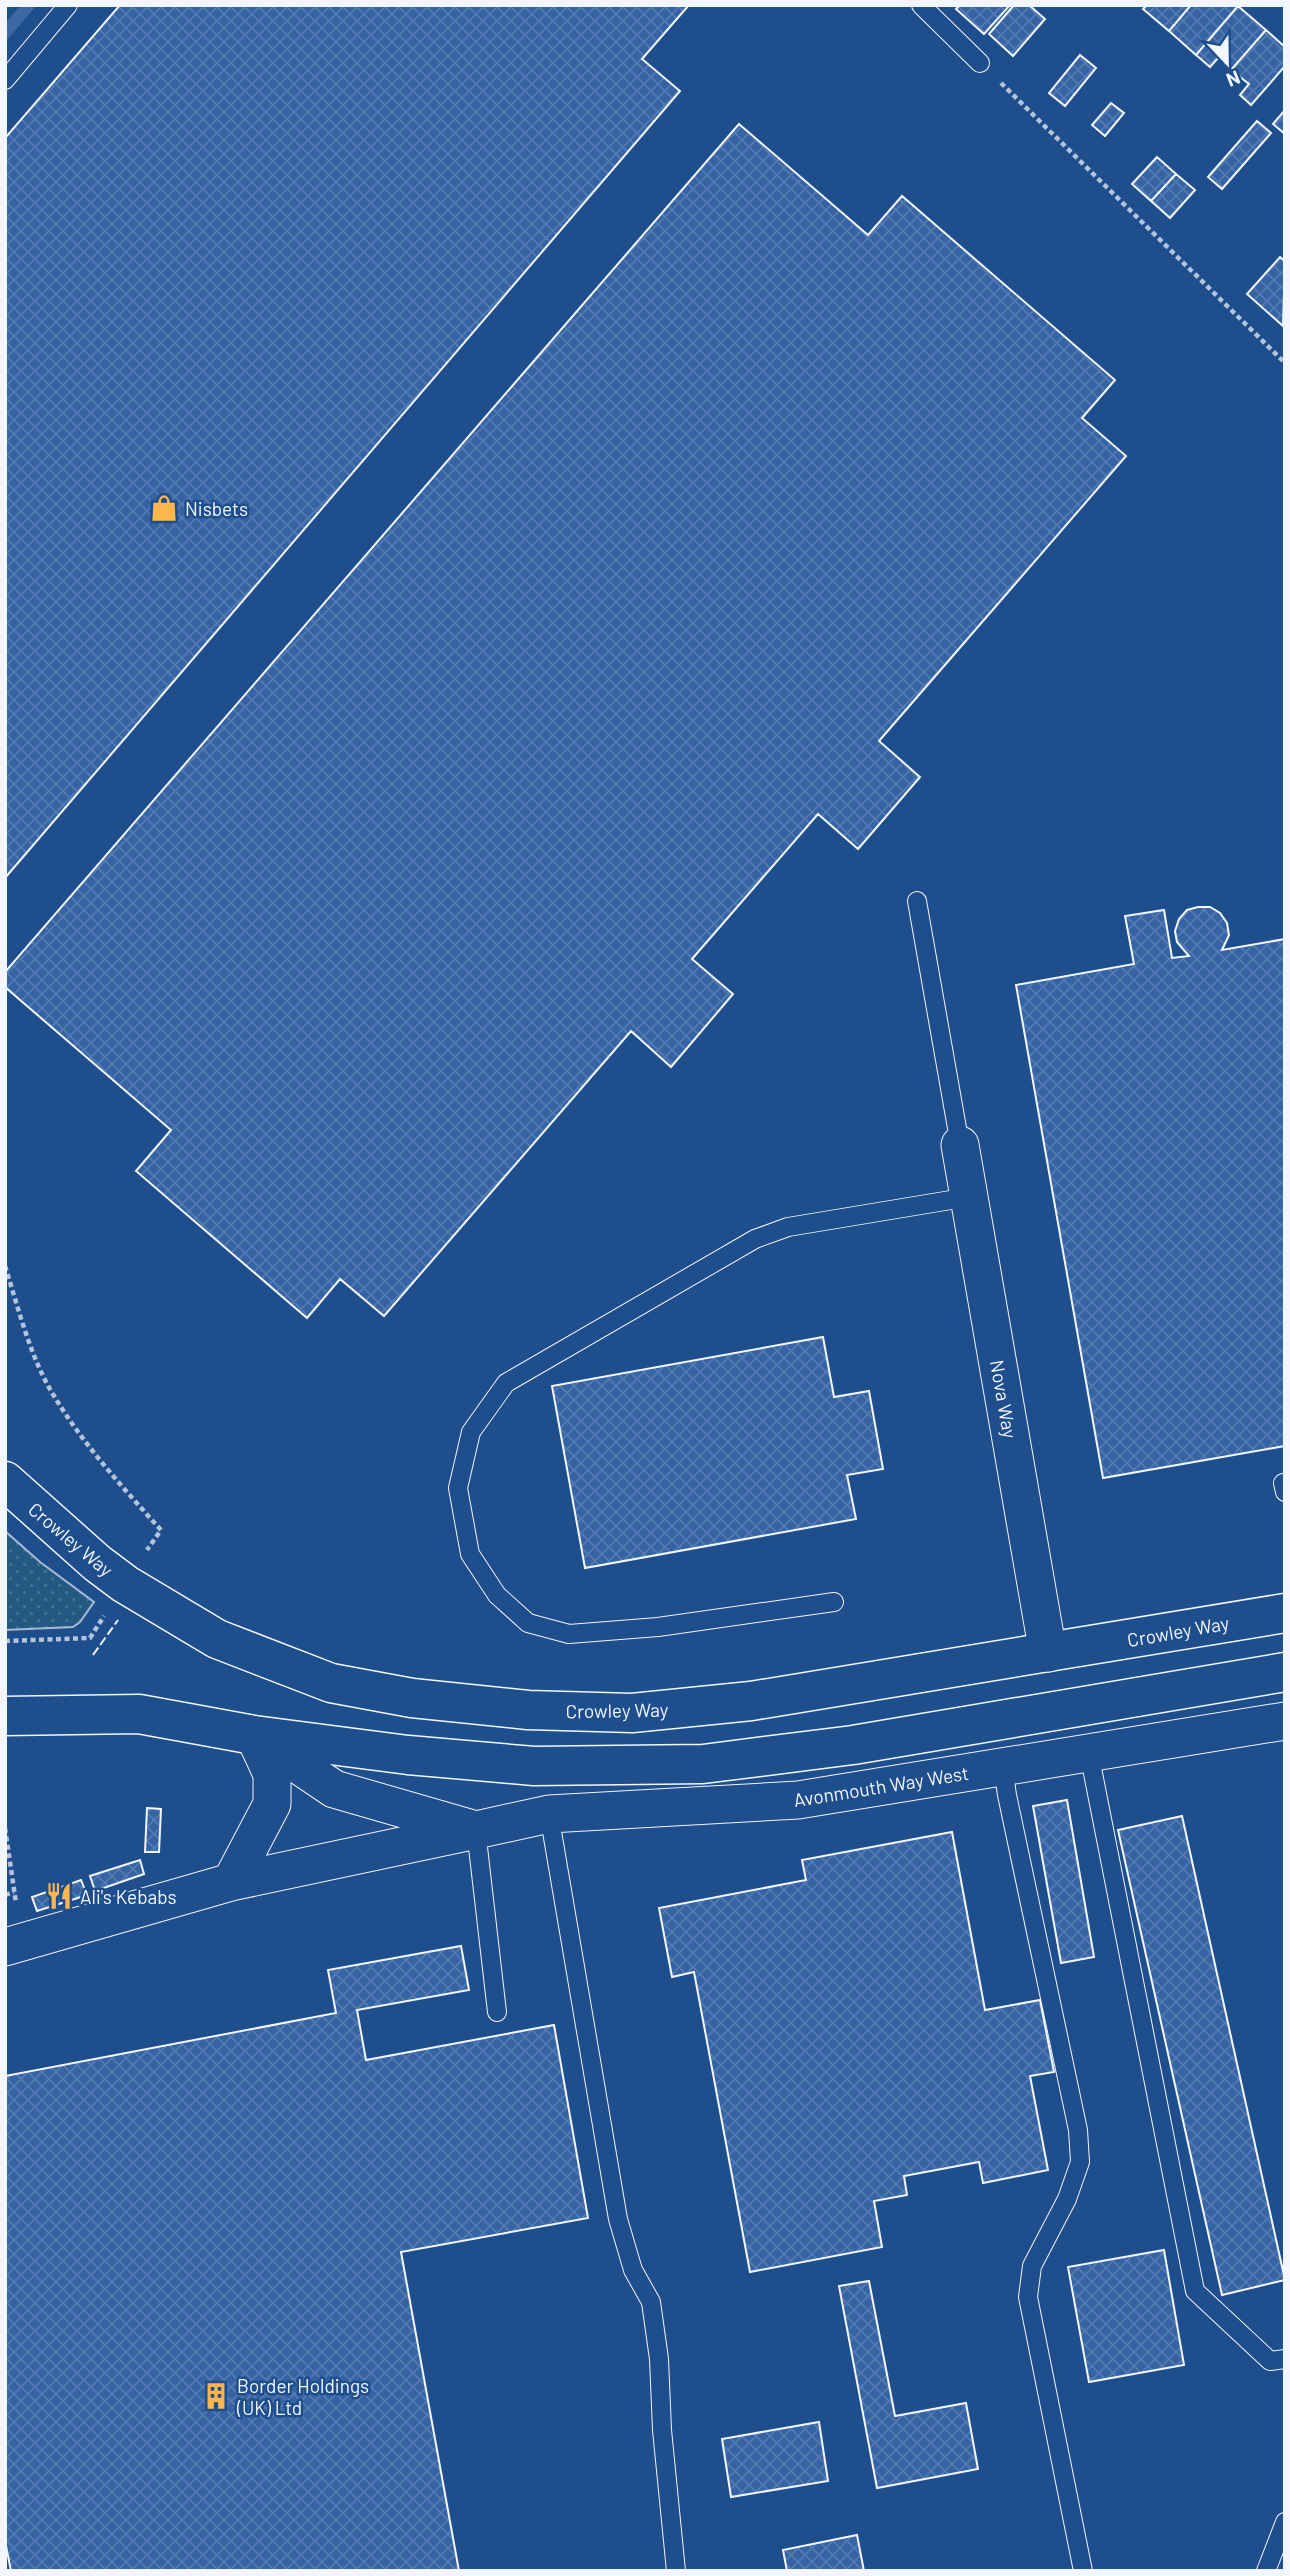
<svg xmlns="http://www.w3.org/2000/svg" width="1290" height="2576" font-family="Barlow,sans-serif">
  <defs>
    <pattern id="grass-dots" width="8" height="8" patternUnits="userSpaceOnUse" patternTransform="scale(1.75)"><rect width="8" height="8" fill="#245a82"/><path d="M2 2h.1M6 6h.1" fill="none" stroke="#447295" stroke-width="1.8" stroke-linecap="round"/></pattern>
    <pattern id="building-cross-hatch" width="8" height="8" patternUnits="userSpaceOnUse" patternTransform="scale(1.75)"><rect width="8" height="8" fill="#3563a3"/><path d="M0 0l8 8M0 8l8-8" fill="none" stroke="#537ab1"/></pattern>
  </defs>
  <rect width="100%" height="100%" fill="#1f4e8c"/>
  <path fill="url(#grass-dots)" stroke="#a8bbd7" stroke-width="2" d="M5,1531L40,1562L94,1602L80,1622L73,1627L5,1630Z"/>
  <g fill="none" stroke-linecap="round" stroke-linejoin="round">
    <path stroke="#3b69a3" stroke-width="12" d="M5,33L29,5"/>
  </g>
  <path fill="url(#building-cross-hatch)" stroke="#f2f6ff" stroke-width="2" d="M120,5H689L642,59L680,91L5,878V138Z
    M960,5H1010L984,34L956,9Z
    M1014,5H1029L1045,19L1013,56L989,34Z
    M1147,5H1191L1169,31L1143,9Z
    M1191,5L1238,6L1196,55L1169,31Z
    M1238,6L1266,30L1231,70L1218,58L1210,67L1196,55Z
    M1266,30L1285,47V66L1251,105L1240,95L1249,84L1231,70Z
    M1080,55L1096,68L1065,106L1049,93Z
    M1111,103L1124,113L1105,136L1092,125Z
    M1285,110V134L1273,124Z
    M1257,121L1271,133L1222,189L1208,177Z
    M739,124L868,235L902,196L1115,380L1082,418L1126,456L879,741L920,777L858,849L818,814L692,959L733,994L671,1067L631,1031L384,1316L340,1279L307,1318L136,1171L171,1130L5,987V972Z
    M1157,157L1176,174L1151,201L1132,184Z
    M1176,174L1195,190L1170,218L1151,201Z
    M1280,257L1285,261L1283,326L1247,294Z
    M1198,907H1210L1220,913L1227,923L1229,935L1222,950L1285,939V1446L1103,1478L1016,985L1134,964L1125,916L1164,910L1172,958L1189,956L1177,942L1175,931L1179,919L1187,910Z
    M823,1337L834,1397L869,1391L883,1469L847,1475L856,1519L585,1568L552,1386Z
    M1067,1800L1094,1957L1061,1963L1033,1806Z
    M147,1808L161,1809L159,1852H145Z
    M1182,1816L1285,2280L1222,2295L1118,1830Z
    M952,1832L985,2010L1040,2000L1054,2072L1030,2076L1048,2170L983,2183L979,2162L904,2176L907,2195L874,2201L882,2247L750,2272L694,1972L672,1977L659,1908L806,1880L802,1860Z
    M140,1860L144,1874L95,1891L90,1876Z
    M81,1880L87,1895L37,1911L32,1897Z
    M461,1946L469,1990L357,2010L366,2060L554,2025L588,2218L401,2252L459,2571H11L5,2541V2076L336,2013L328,1970Z
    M1164,2250L1184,2365L1089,2382L1068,2267Z
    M869,2281L895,2416L966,2403L978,2469L877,2488L839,2286Z
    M819,2422L828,2481L731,2497L722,2439Z
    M857,2535L864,2571H787L783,2550Z"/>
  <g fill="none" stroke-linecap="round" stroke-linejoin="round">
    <defs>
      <path id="lane" d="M921,5L980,63
        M5,80L68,5
        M917,901L960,1145
        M1283,1483L1285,1492
        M834,1602L658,1627L569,1634L528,1623L497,1595L470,1554L458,1488L471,1432L506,1383L755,1239L788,1227L969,1197
        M1089,1753L1195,2291L1270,2361L1285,2359
        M1003,1767L1007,1795L1078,2130L1080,2162L1067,2199L1032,2266L1028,2297L1083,2571
        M549,1814L618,2219L633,2270L651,2302L659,2359L662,2430L676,2571
        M476,1830L497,2012
        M1266,2571L1285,2522"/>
      <path id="street" d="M960,1145L1048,1653
        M254,1735L334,1789L476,1830L549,1814L798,1800L1285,1721
        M231,1882L272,1804V1774L254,1735
        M5,1947L231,1882L472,1831"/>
      <path id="highway" d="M5,1481L97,1563L125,1584L217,1639L331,1683L412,1698L528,1710L632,1713L751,1701L1285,1613
        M5,1716L139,1714L254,1735L408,1755L534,1766L703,1764L853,1745L1285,1672"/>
    </defs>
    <use href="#lane" stroke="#f2f6ff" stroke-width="20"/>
    <use href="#street" stroke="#f2f6ff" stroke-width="39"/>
    <use href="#highway" stroke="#f2f6ff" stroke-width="41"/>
    <path stroke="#b3c4dc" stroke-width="4.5" stroke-dasharray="5 3.5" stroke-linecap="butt" d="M1001,83L1285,363
      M5,1266C19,1310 30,1357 54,1396C83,1444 123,1488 161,1530L147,1550
      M5,1641L90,1638L104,1616
      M5,1828L16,1903
      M5,1895L14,1892"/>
    <use href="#lane" stroke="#1f4e8c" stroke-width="18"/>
    <use href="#street" stroke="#1f4e8c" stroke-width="37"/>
    <use href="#highway" stroke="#1f4e8c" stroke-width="38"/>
    <path stroke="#f2f6ff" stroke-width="2" stroke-dasharray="9 3.5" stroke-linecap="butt" d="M93,1655L118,1620"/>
  </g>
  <defs>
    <symbol id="shop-bare" viewBox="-9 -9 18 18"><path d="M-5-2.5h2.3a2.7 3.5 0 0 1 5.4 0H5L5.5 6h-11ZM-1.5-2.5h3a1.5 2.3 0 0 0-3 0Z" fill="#ffb74d" stroke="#1f4e8c" stroke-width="2.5" paint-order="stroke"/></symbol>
    <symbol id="restaurant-bare" viewBox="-9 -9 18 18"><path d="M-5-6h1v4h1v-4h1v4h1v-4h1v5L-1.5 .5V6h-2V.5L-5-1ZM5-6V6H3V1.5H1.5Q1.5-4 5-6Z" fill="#ffb74d" stroke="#1f4e8c" stroke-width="2.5" paint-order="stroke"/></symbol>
    <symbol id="building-bare" viewBox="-9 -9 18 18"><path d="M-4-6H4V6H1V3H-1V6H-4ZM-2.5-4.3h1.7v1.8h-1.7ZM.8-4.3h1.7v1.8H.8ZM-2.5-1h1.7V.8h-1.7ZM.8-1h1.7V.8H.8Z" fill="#ffb74d" stroke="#1f4e8c" stroke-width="2.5" paint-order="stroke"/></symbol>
  </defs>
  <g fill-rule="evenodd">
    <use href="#shop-bare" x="145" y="489" width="38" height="38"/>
    <use href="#restaurant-bare" x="40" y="1877" width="38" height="38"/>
    <use href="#building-bare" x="197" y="2377" width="38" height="38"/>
  </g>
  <g text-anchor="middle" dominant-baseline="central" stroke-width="5" stroke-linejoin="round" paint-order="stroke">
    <g font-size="19" fill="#f2f6ff" stroke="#1f4e8c" text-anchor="start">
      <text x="185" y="508">Nisbets</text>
      <text x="80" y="1896">Ali's Kebabs</text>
      <text x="237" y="2385">Border Holdings<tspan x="237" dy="22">(UK) Ltd</tspan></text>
    </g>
    <g font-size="19" fill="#f2f6ff" stroke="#1f4e8c">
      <text transform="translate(1004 1399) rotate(80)">Nova Way</text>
      <text transform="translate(71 1539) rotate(40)">Crowley Way</text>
      <text transform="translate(1178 1631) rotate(-10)">Crowley Way</text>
      <text transform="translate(617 1710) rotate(-1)">Crowley Way</text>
      <text transform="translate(881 1786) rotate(-9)">Avonmouth Way West</text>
    </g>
  </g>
  <rect width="1290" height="2576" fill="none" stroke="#f2f6ff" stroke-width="14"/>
  <g transform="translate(1227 63) rotate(158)" stroke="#1f4e8c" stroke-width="5" paint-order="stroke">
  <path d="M0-5L12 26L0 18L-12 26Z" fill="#f2f6ff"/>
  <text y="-10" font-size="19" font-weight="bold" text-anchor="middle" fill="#f2f6ff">N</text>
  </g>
</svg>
